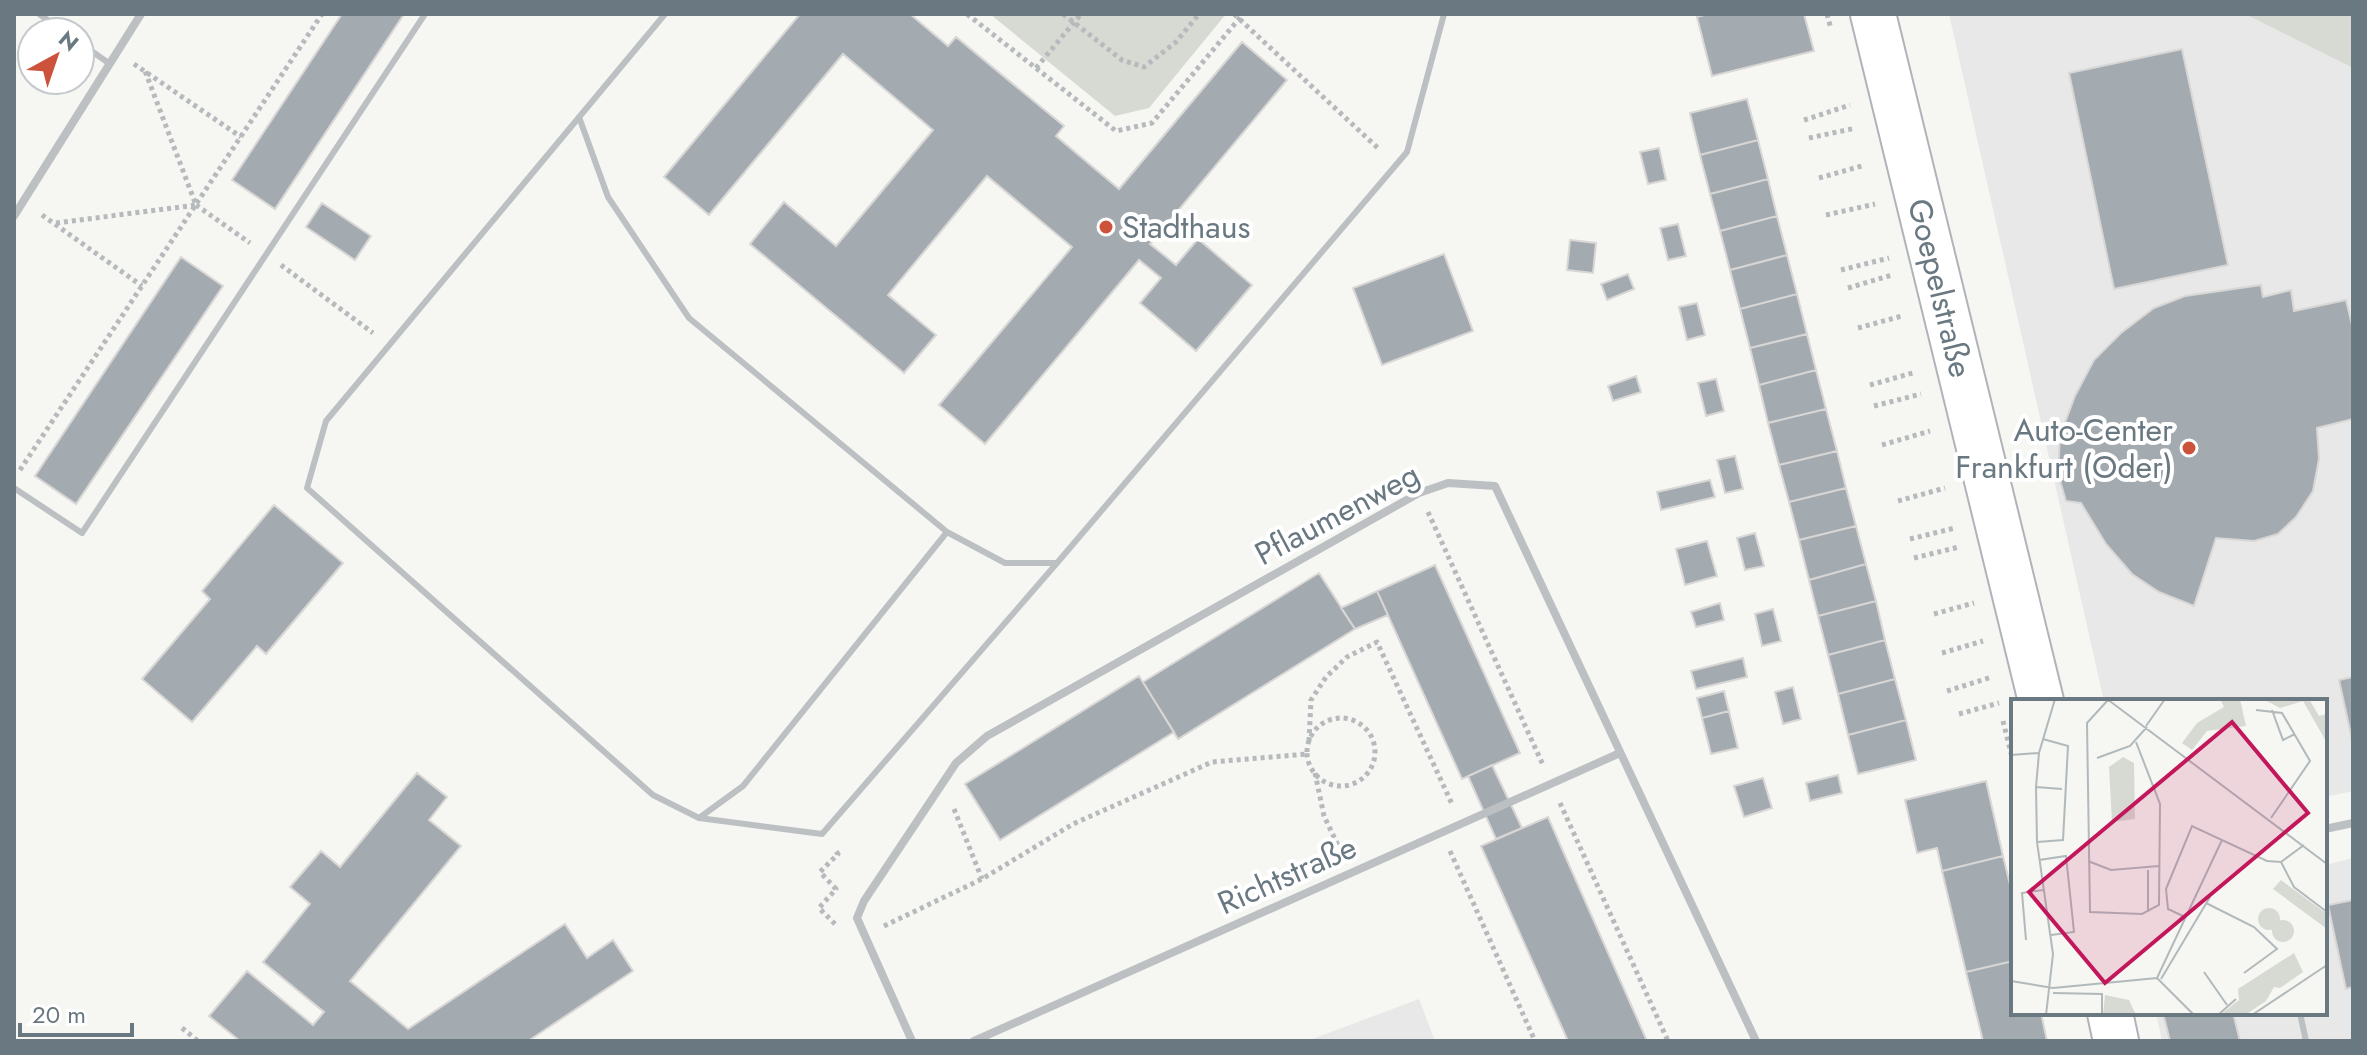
<svg xmlns="http://www.w3.org/2000/svg" width="2367" height="1055" font-family="Jost,sans-serif">
  <rect width="100%" height="100%" fill="#f6f6f3"/>
  <path fill="#e7e8e7" d="M1949,14H2245L2353,68V791L2325,797V701H2104Z
    M2353,858V1041H2162L2156,1013H2278L2280,1016L2296,1013H2325V865Z
    M1419,999L1435,1041H1307Z"/>
  <path fill="#d6dad3" d="M990,14H1226L1149,108L1115,116Z
    M2245,14H2353V68Z"/>
  <path fill="#a4abb0" stroke="#d8d7d6" stroke-width="2" d="M342,14H404L275,209L232,180Z
    M800,14H910L948,46L956,37L1064,126L1056,136L1119,189L1242,42L1287,80L1150,244L1176,265L1198,239L1252,285L1196,351L1140,303L1161,278L1139,260L985,444L939,405L1072,247L987,176L888,295L936,335L904,373L750,244L784,202L836,246L933,130L843,54L709,215L664,177Z
    M1708,14H1804L1814,51L1712,76L1697,17Z
    M2182,49L2228,265L2114,289L2069,73Z
    M1747,99L1758,140L1700,155L1690,113Z
    M1758,140L1768,179L1710,194L1700,155Z
    M1659,148L1666,180L1648,184L1640,152Z
    M1768,179L1777,216L1720,231L1710,194Z
    M322,203L371,236L355,260L306,227Z
    M1777,216L1787,255L1730,270L1720,231Z
    M1678,224L1686,256L1668,260L1660,228Z
    M1570,240L1596,243L1593,273L1567,270Z
    M1444,254L1473,331L1382,365L1353,288Z
    M1787,255L1797,294L1740,309L1730,270Z
    M181,257L223,286L76,504L35,476Z
    M1628,274L1634,289L1607,300L1601,284Z
    M2261,285L2263,297L2291,290L2294,311L2346,300L2353,329V419L2317,428L2319,459L2313,491L2296,517L2278,534L2254,541L2216,538L2194,606L2159,592L2132,574L2106,544L2081,503L2066,501L2058,474L2060,436L2075,396L2094,360L2121,333L2154,308L2185,296Z
    M1797,294L1807,334L1750,348L1740,309Z
    M1697,303L1705,335L1687,340L1679,307Z
    M1807,334L1816,370L1759,385L1750,348Z
    M1816,370L1826,409L1768,423L1759,385Z
    M1636,376L1641,392L1613,401L1608,386Z
    M1716,379L1724,411L1706,416L1698,383Z
    M1826,409L1837,451L1779,465L1768,423Z
    M1837,451L1846,488L1789,502L1779,465Z
    M1735,456L1743,489L1725,493L1717,460Z
    M1710,480L1715,497L1661,510L1657,492Z
    M1846,488L1856,526L1799,540L1789,502Z
    M274,505L343,563L266,654L257,646L192,722L142,679L210,599L202,591Z
    M1856,526L1866,564L1809,580L1799,540Z
    M1755,533L1764,566L1745,570L1737,538Z
    M1707,541L1717,576L1685,585L1676,549Z
    M1866,564L1876,601L1818,616L1809,580Z
    M1435,565L1520,753L1462,779L1377,591Z
    M1319,573L1355,629L1178,739L1143,682Z
    M1377,591L1388,615L1355,629L1341,608Z
    M1876,601L1885,640L1828,655L1818,616Z
    M1720,603L1724,620L1696,627L1691,612Z
    M1773,609L1781,641L1762,646L1755,614Z
    M1885,640L1895,679L1838,694L1828,655Z
    M1743,658L1747,677L1696,689L1691,671Z
    M1139,676L1174,732L1000,840L965,784Z
    M2353,677V744L2339,680Z
    M1895,679L1906,720L1848,735L1838,694Z
    M1793,687L1801,719L1783,724L1775,692Z
    M1724,691L1729,711L1702,718L1697,698Z
    M1729,711L1738,748L1711,754L1702,718Z
    M1906,720L1916,760L1858,774L1848,735Z
    M1492,765L1522,828L1496,839L1468,776Z
    M417,773L447,797L429,820L461,846L350,981L408,1029L565,924L587,958L613,940L633,971L528,1041H240L209,1016L247,971L313,1025L324,1012L263,962L310,904L290,887L321,851L340,867Z
    M1838,775L1842,793L1810,801L1806,783Z
    M1763,778L1772,808L1744,817L1734,786Z
    M1986,781L2003,856L1942,871L1937,848L1917,853L1905,800Z
    M1548,817L1566,858L1647,1041H1568L1481,846Z
    M2003,856L2013,897V961L1966,972L1942,871Z
    M2353,900V987L2346,989L2328,905Z
    M2013,961V1013H2041L2047,1041H1983L1966,972Z
    M2163,1013H2233L2240,1041H2170Z"/>
  <g fill="none" stroke-linecap="round" stroke-linejoin="round">
    <defs>
      <g id="secondary">
        <path id="s1" d="M1873,14L2041,701"/>
        <path d="M2110,1013L2116,1041"/>
      </g>
    </defs>
    <use href="#secondary" stroke="#aeb4b8" stroke-width="48"/>
    <path stroke="#b6babc" stroke-width="5" stroke-dasharray="4 4" stroke-linecap="butt" d="M967,14L1116,131L1152,123L1243,14
      M1063,14L1122,60L1144,67L1176,42L1199,14
      M1234,14L1380,150
      M1827,14L1831,29
      M134,64L241,137
      M1036,68L1081,14
      M1804,120L1850,105
      M1809,138L1856,128
      M1819,178L1865,165
      M196,205L250,243
      M42,215L142,286
      M1826,215L1875,204
      M56,223L196,205L145,71
      M281,265L373,333
      M1841,270L1889,258
      M1848,288L1892,275
      M1858,328L1902,316
      M1870,385L1916,372
      M1874,406L1921,394
      M1882,445L1930,431
      M20,470L322,14
      M1898,501L1945,488
      M1428,512L1543,765
      M1910,539L1955,528
      M1914,558L1959,547
      M1934,614L1974,603
      M1942,653L1983,641
      M1947,691L1992,677
      M1959,714L1999,703
      M1307 752a34 34 0 1 1 68 0a34 34 0 1 1-68 0Z
      M2003,721L2013,761
      M1309,741L1311,700L1326,677L1347,657L1377,642L1452,804
      M1315,773L1324,816L1342,854
      M1560,803L1668,1041
      M954,809L982,879
      M1450,851L1535,1041
      M835,924L819,908L836,889L820,872L838,854L835,850
      M884,926L982,879L1073,824L1212,762L1307,754
      M182,1028L198,1041"/>
    <path stroke="#bcc0c3" stroke-width="6" d="M39,14L65,32
      M665,14L326,421L307,488L653,795L699,818L822,834L1057,563L1407,152L1444,14
      M80,43L110,64
      M579,117L608,197L689,318L947,532L1005,563H1057
      M14,488L82,533L425,14
      M699,818L743,786L947,532
      M2300,1013L2306,1041"/>
    <path stroke="#bcc0c3" stroke-width="8" d="M14,216L141,14
      M2325,829L2353,823
      M912,1041L857,918L864,901L956,763L987,736L1419,493L1448,483L1495,486L1756,1041
      M974,1041L1620,753"/>
    <use href="#secondary" stroke="#fff" stroke-width="44"/>
  </g>
  <g fill="#cd523c" stroke="#fff" stroke-width="3">
    <circle cx="1106" cy="227" r="8"/>
    <circle cx="2189" cy="448" r="8"/>
  </g>
  <g text-anchor="middle" dominant-baseline="central" stroke-width="8" stroke-linejoin="round" paint-order="stroke">
    <g font-size="32" fill="#697881" stroke="#fff" text-anchor="start">
      <text x="1122" y="227">Stadthaus</text>
      <text x="2173" y="430" text-anchor="end">Auto-Center<tspan x="2173" dy="37">Frankfurt (Oder)</tspan></text>
    </g>
    <g font-size="32" fill="#697881" stroke="#fff">
      <text stroke="none"><textPath href="#s1" startOffset="282">Goepelstraße</textPath></text>
      <text transform="translate(1337 514) rotate(-28)">Pflaumenweg</text>
      <text transform="translate(1287 875) rotate(-24)">Richtstraße</text>
    </g>
  </g>
  <g transform="translate(2011 699)">
    <rect width="316" height="316" fill="#f6f6f3"/>
    <path d="M209,0H229L235,27L196,32L181,51L171,44L186,24L213,8ZM252,0H298L308,17L316,15V44L292,2L269,9ZM112,58L123,64L124,120L101,123L98,68ZM270,181L316,215V230L262,190ZM247 220a11 11 0 1 1 22 0a11 11 0 1 1-22 0ZM261 232a11 11 0 1 1 22 0a11 11 0 1 1-22 0ZM283,254L292,273L269,289L263,288L255,302L234,316H209L228,301L227,290ZM94,296L118,301L125,316H92Z" fill="#d6dad3"/>
    <path fill="none" stroke="#b1b9bb" stroke-width="2" d="M96,0L316,165M97,1L76,24L79,213L131,215L148,206L149,105L125,43M245,11L271,14L299,62L260,119M261,11L272,41L284,35M135,27L154,0M0,56L28,54M86,59L119,47L136,28M25,88L51,90M26,143L52,141L57,47L32,40M28,161L55,157L63,233L40,236M77,162L100,171L148,167M270,163L283,188L316,213M195,204L243,228L266,250L233,274M137,213V171M174,218L157,210L155,190L181,127L256,162L270,163L293,146M15,241L11,194L32,191M193,273L216,306M146,279L211,141M150,280L199,198M0,282L42,289L146,279L183,316M42,294L91,295V316M35,316L42,255L26,143L25,88L28,54L44,0M207,316L225,300M241,316L316,266"/>
    <path fill="#c2185b" fill-opacity="0.15" stroke="#c2185b" stroke-width="4" d="M221,23L297,114L94,284L18,193Z"/>
    <rect width="316" height="316" fill="none" stroke="#697881" stroke-width="4"/>
  </g>
  <rect width="2367" height="1055" fill="none" stroke="#697881" stroke-width="32"/>
  <g transform="translate(56 56) rotate(40)"><circle r="38" fill="#ffffff" stroke="#c3c9cd" stroke-width="2"/>
  <path d="M0-6L14 30L0 20L-14 30Z" fill="#cd523c"/>
  <text y="-12" font-size="22" font-weight="bold" text-anchor="middle" fill="#697881">N</text>
  </g>
  <path d="M20 1023v12h112v-12" fill="none" stroke="#697881" stroke-width="4"/>
  <text x="32" y="1023" font-size="24" fill="#697881" stroke="#ffffff" stroke-width="6" paint-order="stroke">20 m</text>
</svg>
